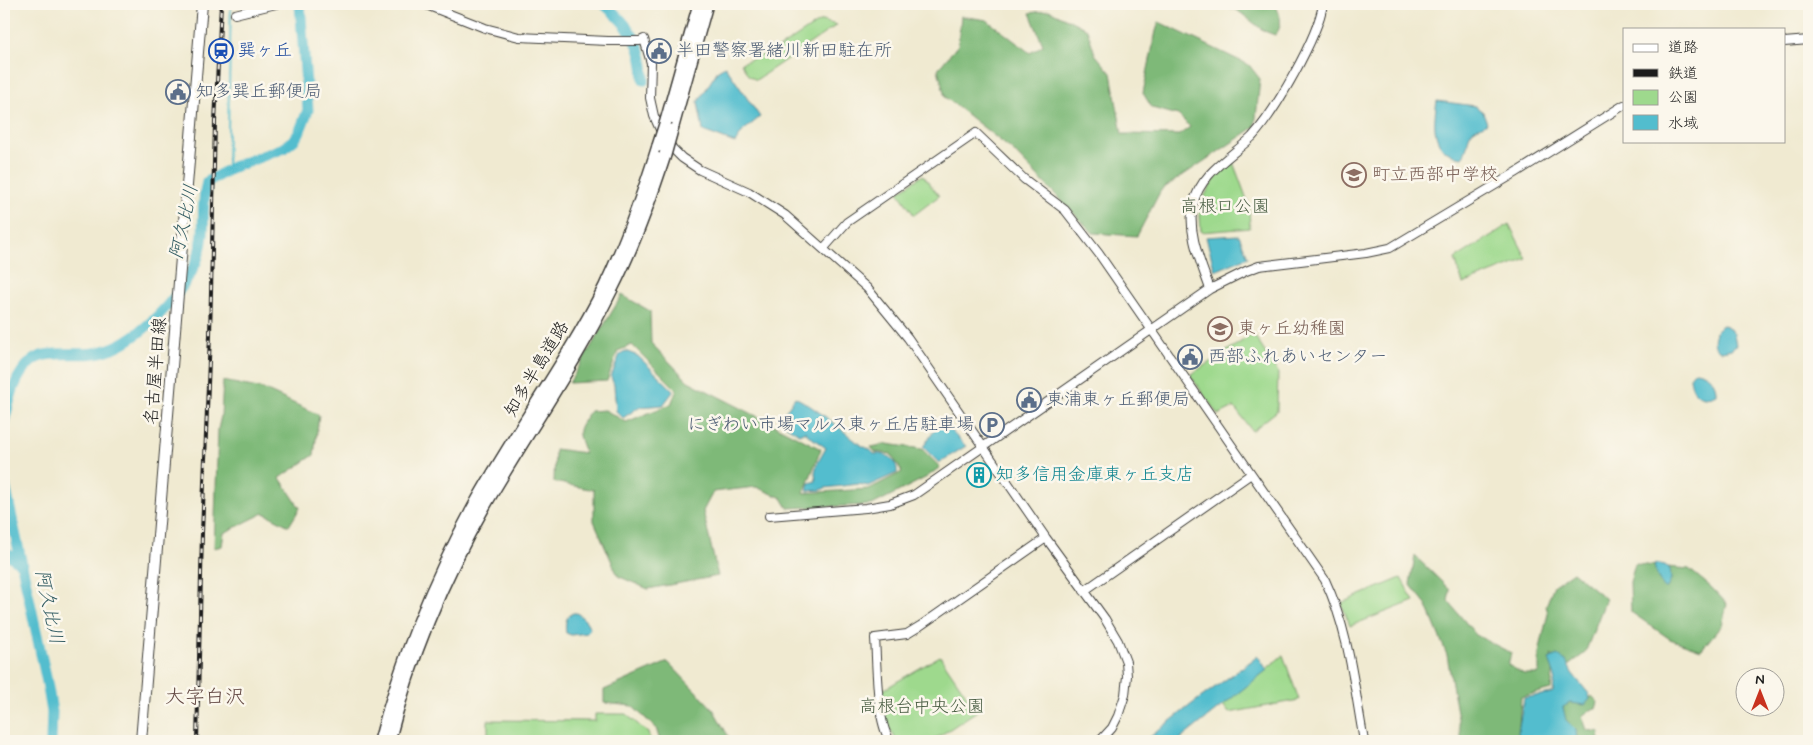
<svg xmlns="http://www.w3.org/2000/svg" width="1813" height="745" font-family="Mynerve,'Klee One',sans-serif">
  <rect width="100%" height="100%" fill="#fbf7ec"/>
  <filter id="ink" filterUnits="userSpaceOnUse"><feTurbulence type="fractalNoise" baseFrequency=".02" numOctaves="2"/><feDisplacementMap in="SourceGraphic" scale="10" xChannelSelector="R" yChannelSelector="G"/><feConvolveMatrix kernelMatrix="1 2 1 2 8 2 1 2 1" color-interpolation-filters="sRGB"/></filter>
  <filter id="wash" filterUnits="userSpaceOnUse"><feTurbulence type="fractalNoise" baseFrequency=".0096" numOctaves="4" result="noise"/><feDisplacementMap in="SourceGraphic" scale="20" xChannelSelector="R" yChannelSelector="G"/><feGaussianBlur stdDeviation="1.12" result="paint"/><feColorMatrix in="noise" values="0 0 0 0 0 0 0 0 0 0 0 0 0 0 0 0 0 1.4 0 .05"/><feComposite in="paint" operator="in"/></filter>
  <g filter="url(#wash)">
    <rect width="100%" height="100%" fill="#f0ead1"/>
    <path fill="#9ed98d" stroke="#5d7a54" d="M822,21L837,25L756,80L748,75L741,63L776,50L817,23Z
      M1233,162L1249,205L1250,228L1201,232C1201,227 1200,221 1200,216C1200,196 1217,173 1233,162Z
      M923,175L939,196L914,215L898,192Z
      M1509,224L1527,259L1463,284L1455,259Z
      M1253,334L1278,372L1277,411L1252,431L1234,407L1218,415L1190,375Z
      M1401,578L1414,601L1350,626L1341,603Z
      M1283,655L1299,700L1229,713L1223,705Z
      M940,656L977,711L932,741H897L886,723L883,690Z
      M595,714H626L648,733L651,741H488V720L595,721Z"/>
    <path fill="#7eb978" stroke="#4d6a4a" d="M1220,4H1275C1280,14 1284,25 1275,35L1264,31L1237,10Z
      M1049,10L1087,29L1095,54L1111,73L1122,134L1179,135L1190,127L1178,115L1152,108L1143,93L1156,31L1159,22L1249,65L1260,79L1255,127L1161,190L1137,236L1093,233L1012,150L945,97L938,69L958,45L961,16L987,20L1030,53L1043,45L1030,13Z
      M622,295L650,311L651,343L688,381L821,449L804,493L869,489L902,472L891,454L875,452L871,447L887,444L922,449L940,467L927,477L872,505L788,508L782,498L756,487L713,492L703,511L718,576L648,589L618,576L594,521V490L554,482L555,449L585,453C576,429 576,432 590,411L605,410L626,422L671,404L677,390L632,345L618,351L607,381L569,383Z
      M223,381L263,389L319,415L314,455L280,478L300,508L289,526L264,513L224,533L222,546L214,548L218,429L221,416Z
      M1415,556L1450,590L1448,601L1476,635L1511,653L1508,665L1524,674H1539V653L1548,613L1546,606L1554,585L1573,572L1606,599L1585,653L1568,666L1551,655L1554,667L1551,689L1521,697L1519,726L1524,741H1462L1447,655L1426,604L1410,584Z
      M1635,564L1689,569L1712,588L1727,604L1722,625L1701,650L1670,639L1631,612L1630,582Z
      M668,662L713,709L731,741H660L656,728L632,706L604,703V690Z
      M1592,696L1598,702L1596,709L1590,710L1582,716L1587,730L1600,732L1599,739L1596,741H1571L1577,736L1565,720L1562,705L1573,701L1585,702Z"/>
    <path fill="#52bdce" stroke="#376c75" d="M725,66L760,117L743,131L735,143L703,131L698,102L718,70Z
      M1437,101L1475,106L1483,112L1487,123C1483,126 1478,127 1475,129C1465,135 1470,149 1462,157C1431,153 1433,125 1437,101Z
      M1239,235L1248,257L1215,271L1206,237Z
      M1723,325L1727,326L1734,334L1736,345L1731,349L1722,351C1711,349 1714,337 1717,329Z
      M625,351L638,356L672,389L673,392L663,405L639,407L623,418L616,411L614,385L611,377L620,354Z
      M1695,371C1707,372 1717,381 1716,394C1701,402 1691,393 1690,377Z
      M795,397C818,409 838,427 858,443C863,447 870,448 874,454C887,453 898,459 897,473L868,486L859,484L825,488L821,490L807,491L809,483L816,481L815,472L817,464L826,448L808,435L805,431L799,434L779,421Z
      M941,421L966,446L939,463L923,447Z
      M1655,563L1665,565L1670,569L1671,580L1667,588H1664C1659,580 1655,573 1654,564Z
      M573,613H577L586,621L590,628L587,633L571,635L566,633C565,625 565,616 573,613Z
      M1557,655L1566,661L1572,673L1589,694L1590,699L1585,705L1570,703L1563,707L1566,720L1576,730L1577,740L1575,741H1520L1518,732L1524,698C1531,696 1547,695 1553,692L1555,677L1549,659Z
      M1258,656L1267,670L1178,741H1145L1192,704Z"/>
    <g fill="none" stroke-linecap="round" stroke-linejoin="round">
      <path stroke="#52bdce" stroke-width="2" d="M227,171L231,4"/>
      <path stroke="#52bdce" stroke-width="11" d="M604,4C630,26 644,45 644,80
        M4,422C9,402 14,375 32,361C46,349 77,356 95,353C132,347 166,311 186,281C195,268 201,251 203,235C204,217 202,199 207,182L233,167L284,148L294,140L299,133L308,110L300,4
        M4,481L47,682L52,712L51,741
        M4,551L21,564"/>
    </g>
  </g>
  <g filter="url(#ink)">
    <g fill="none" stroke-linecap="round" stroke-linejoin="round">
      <defs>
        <path id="minor" d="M424,4L485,28L519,37L608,41H640L644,39L651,63L650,98L654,116L661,132L673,149L682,158L700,170L749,192L785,215L867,288L908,338L1046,538L1105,619L1118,641L1126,662L1127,676L1125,695L1118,716L1112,728L1100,741
          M235,14L276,4
          M1784,42L1809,40
          M824,248L847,222L976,133L1024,179L1065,210L1099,254L1325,580C1349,631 1354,686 1364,741
          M1210,289C1201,263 1187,233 1193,205C1200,173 1231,157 1252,137C1275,112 1318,37 1323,4
          M769,516L866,508L890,504L914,495L1210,289L1246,271L1259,266L1366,253L1390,248L1517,172L1624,105
          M1084,591L1251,474
          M890,741C876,719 877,666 875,638L907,634L920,626L1046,538"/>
        <path id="major" d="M141,741L202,4"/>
        <path id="highway" d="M666,121L699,4
          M672,130L707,4
          M380,741C401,659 433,581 474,506C515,432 566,363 604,288C626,242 643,194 658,146
          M389,741C410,659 442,580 484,507C526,434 575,365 612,289C634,246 650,201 665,155"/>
      </defs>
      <use href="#minor" stroke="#3c3b37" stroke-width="10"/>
      <use href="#major" stroke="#3c3b37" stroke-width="12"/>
      <use href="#highway" stroke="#3c3b37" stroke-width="14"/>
      <use href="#minor" stroke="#fff" stroke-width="8"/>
      <use href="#major" stroke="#fff" stroke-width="10"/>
      <use href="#highway" stroke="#fff" stroke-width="11"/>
      <defs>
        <path id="rail" d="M197,741L202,533L210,335L215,122L221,4"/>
      </defs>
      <use href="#rail" stroke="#1c1c1c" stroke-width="4"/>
      <use href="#rail" stroke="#fbf7ec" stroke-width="2" stroke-dasharray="5.5" stroke-linecap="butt"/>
      <defs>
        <path id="highway-bridge" d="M658,146L666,121
          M665,155L672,130"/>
      </defs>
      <use href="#highway-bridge" stroke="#3c3b37" stroke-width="14" stroke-linecap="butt"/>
      <use href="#highway-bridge" stroke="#fff" stroke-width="11"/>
    </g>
  </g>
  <defs>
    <symbol id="station-ring" viewBox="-11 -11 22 22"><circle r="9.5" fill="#fbf7ec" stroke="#1a4fb4" stroke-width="1.5"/><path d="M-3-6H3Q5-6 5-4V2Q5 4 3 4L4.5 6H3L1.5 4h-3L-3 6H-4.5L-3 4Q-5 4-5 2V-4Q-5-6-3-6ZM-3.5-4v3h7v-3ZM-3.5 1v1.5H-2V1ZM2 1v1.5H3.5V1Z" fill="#1a4fb4"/></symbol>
    <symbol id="civic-ring" viewBox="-11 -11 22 22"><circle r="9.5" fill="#fbf7ec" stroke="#5c6f8a" stroke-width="1.5"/><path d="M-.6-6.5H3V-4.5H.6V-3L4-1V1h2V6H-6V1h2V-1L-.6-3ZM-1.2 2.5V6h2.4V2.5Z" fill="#5c6f8a"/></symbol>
    <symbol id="school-ring" viewBox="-11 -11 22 22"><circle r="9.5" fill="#fbf7ec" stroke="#8d6e63" stroke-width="1.5"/><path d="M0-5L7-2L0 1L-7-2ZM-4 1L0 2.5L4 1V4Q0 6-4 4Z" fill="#8d6e63"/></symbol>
    <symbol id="parking-ring" viewBox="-11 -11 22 22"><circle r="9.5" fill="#fbf7ec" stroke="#5c6f8a" stroke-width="1.5"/><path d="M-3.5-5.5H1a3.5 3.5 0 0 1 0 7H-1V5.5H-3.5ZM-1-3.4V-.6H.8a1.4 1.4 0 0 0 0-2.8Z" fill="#5c6f8a"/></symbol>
    <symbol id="building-ring" viewBox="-11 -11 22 22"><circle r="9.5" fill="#fbf7ec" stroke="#0f9aa8" stroke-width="1.5"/><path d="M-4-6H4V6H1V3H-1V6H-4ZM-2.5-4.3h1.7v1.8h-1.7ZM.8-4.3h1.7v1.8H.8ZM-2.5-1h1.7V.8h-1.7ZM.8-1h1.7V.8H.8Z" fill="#0f9aa8"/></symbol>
  </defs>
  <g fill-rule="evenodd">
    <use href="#station-ring" x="207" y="37" width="28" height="28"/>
    <use href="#civic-ring" x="645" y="37" width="28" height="28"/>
    <use href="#civic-ring" x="164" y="78" width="28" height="28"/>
    <use href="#school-ring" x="1340" y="161" width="28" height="28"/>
    <use href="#school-ring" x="1206" y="315" width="28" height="28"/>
    <use href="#civic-ring" x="1176" y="343" width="28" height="28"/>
    <use href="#civic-ring" x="1015" y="386" width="28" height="28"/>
    <use href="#parking-ring" x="978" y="411" width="28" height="28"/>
    <use href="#building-ring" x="965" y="461" width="28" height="28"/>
  </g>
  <g text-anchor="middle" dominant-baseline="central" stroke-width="5" stroke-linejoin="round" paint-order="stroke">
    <g font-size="18" fill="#164399" stroke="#fbf7ec" text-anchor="start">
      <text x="238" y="51">巽ヶ丘</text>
    </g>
    <g font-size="18" fill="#4e5e75" stroke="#fbf7ec" text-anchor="start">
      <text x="676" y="51">半田警察署緒川新田駐在所</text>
      <text x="196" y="92">知多巽丘郵便局</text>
      <text x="1208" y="357">西部ふれあいセンター</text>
      <text x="1046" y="400">東浦東ヶ丘郵便局</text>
      <text x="974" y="425" text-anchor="end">にぎわい市場マルス東ヶ丘店駐車場</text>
    </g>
    <g font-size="18" fill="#785e54" stroke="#fbf7ec" text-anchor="start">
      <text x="1372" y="175">町立西部中学校</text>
      <text x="1238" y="329">東ヶ丘幼稚園</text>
    </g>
    <g font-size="18" fill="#4a5e44" stroke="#fbf7ec">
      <text x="1225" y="207">高根口公園</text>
      <text x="922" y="707">高根台中央公園</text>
    </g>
    <g font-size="18" fill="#1c1c1c" stroke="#fbf7ec">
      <text transform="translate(537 369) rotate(-59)">知多半島道路</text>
      <text transform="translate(156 371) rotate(-85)">名古屋半田線</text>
    </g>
    <g font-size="18" fill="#0d838f" stroke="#fbf7ec" text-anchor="start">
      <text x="996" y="475">知多信用金庫東ヶ丘支店</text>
    </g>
    <g font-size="19" font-style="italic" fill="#325c63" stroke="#fbf7ec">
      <text transform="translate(184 222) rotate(-78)">阿久比川</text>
      <text transform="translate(49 607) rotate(78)">阿久比川</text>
    </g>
    <g font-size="20" fill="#654b46" stroke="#fbf7ec">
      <text x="205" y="697">大字白沢</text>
    </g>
  </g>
  <rect width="1813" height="745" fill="none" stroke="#fbf7ec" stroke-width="20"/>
  <rect x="1623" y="28" width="162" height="115" fill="#fbf7ec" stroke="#a29f99"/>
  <rect x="1633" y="44" width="25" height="8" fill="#ffffff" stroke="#a29f99"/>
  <text x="1668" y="52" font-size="15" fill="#1c1c1c">道路</text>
  <rect x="1633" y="69" width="25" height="8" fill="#1c1c1c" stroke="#a29f99"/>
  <text x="1668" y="78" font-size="15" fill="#1c1c1c">鉄道</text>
  <rect x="1633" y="90" width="25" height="15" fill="#9ed98d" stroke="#a29f99"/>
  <text x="1668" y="102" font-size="15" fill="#1c1c1c">公園</text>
  <rect x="1633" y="115" width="25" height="15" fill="#52bdce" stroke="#a29f99"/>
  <text x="1668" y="128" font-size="15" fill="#1c1c1c">水域</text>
  <g transform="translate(1760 692)"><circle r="24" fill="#fbf7ec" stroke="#a29f99"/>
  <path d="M0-4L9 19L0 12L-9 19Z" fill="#c8321e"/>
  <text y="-8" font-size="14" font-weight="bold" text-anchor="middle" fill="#1c1c1c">N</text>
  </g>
</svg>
